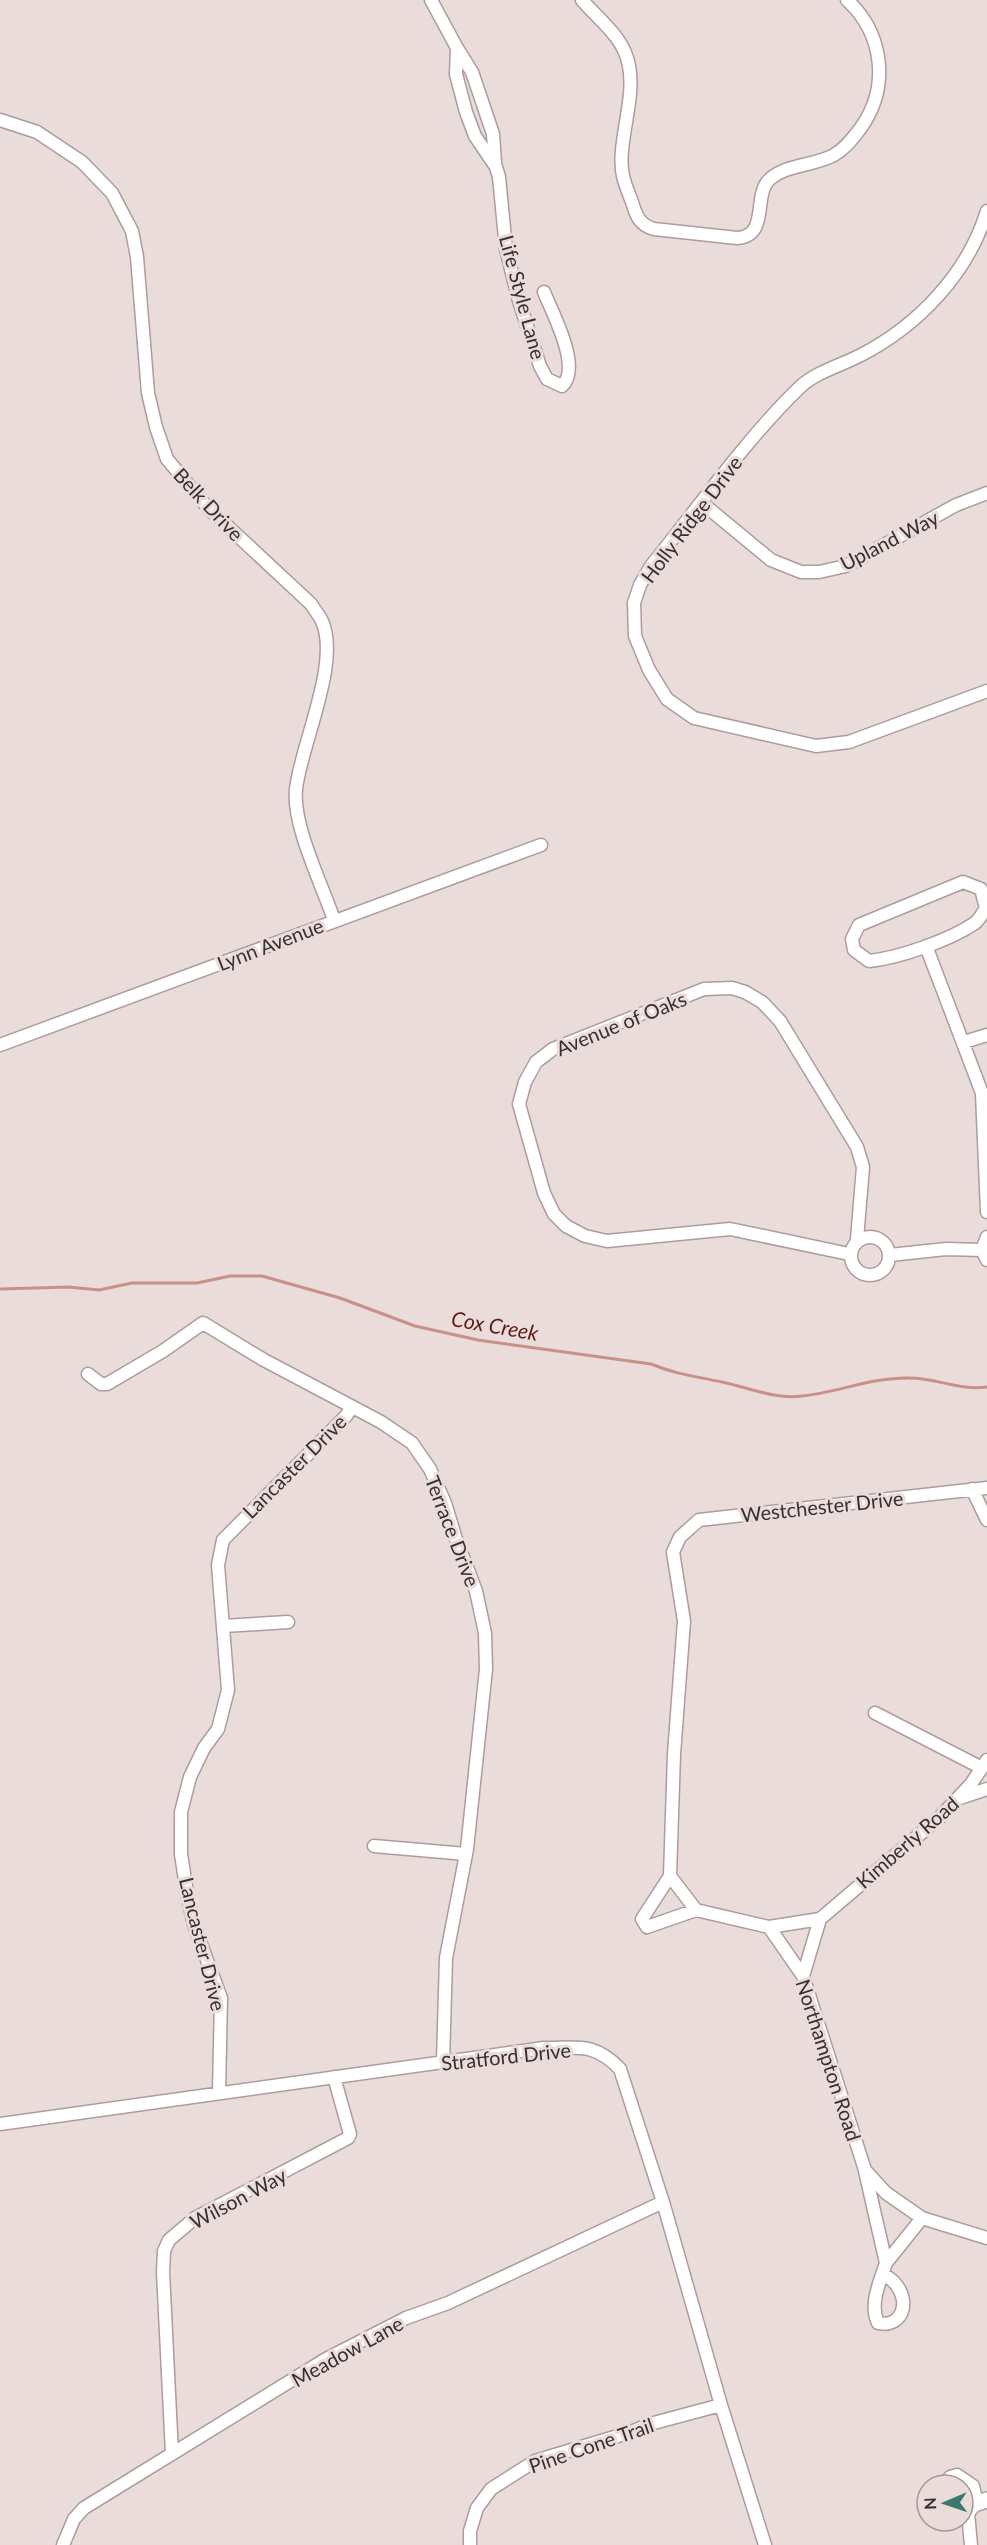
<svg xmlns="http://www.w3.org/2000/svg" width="987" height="2545" font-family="Lato,sans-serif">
  <rect width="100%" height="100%" fill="#eadcda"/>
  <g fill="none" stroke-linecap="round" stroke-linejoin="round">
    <path stroke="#c99089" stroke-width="3" d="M0,1289L68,1287L99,1290L132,1283H197L230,1276H262L340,1298L415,1326L478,1340L651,1364C678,1375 694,1376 722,1382C747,1387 776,1400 802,1396C839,1392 873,1377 910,1378C936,1378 961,1391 987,1387"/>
    <defs>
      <path id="minor" d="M431,0L457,48L456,74L466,112L475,136L496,167L499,177L506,249L519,301L540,366L547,379L562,386C582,368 553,314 544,292
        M582,0C600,21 624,37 629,66C636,100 616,145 623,176C625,185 629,194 632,202C636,215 639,225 654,229L737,238C770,236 752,195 770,179C787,164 814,166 834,155C845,149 852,139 860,129C890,88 884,34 847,0
        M457,48L472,72L493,134L495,163
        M0,120L37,132L82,162L112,193L132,231L137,257L148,393L156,427L167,459L208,508L311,604C314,609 318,614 321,619C342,660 301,744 296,789C292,825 322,884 334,920
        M987,211C968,273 919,325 861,355C842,365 816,372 800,387C747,438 698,508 651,566L640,585L634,603L635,636L649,670L667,699L694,718L816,746L849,742L987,691
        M702,503L771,560L801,572H819L846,566L956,505L987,493
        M963,882L981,889L986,908C983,913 979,920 975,923C950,940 899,958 869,961L854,950L852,939L859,925Z
        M926,946L982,1093L987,1212
        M964,1042L987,1035
        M0,1045L541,845
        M851 1256a19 19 0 1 1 38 0a19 19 0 1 1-38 0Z
        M987,1237L982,1250L987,1260
        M849,1254L730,1229L607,1241L585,1236L566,1226L554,1214L544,1193L519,1104L525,1082L536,1062L553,1049L704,989L732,988L745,992L762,1002L780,1021L857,1147L863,1167L857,1239
        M890,1255L946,1249L982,1250
        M88,1374L101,1384H107L163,1351L203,1323L264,1360L381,1422L412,1443L430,1469L445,1503L456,1539L476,1591L485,1633L486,1669L467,1849L446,1958L443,2062
        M987,1488L699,1520L680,1537L673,1552L684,1621L674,1754L670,1876L696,1910L769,1927L803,1976L865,2170L886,2193L922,2218L987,2238
        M972,1489L987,1520
        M224,1626L288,1622
        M875,1713L982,1768
        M960,1798L987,1789
        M374,1846L466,1854
        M670,1876L642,1919L647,1927L696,1910
        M769,1927L820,1919L939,1818L971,1784L987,1760
        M803,1976L820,1919
        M219,2093L221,1998L194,1925L187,1893L181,1854V1812L190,1777L204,1748L218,1729L228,1690L218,1565L223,1540L346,1416L352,1407
        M0,2124L544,2048C578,2048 594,2042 620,2069L663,2202L721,2405L765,2545
        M865,2171L886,2263L922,2218
        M883,2274C888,2277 894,2281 897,2286C910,2303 902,2328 878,2323C869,2304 880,2282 886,2263
        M172,2454L163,2272L164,2251L169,2240L195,2218L348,2138L350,2134L334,2077
        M946,2485L950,2477L957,2475L973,2486L977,2503L968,2513L971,2545
        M63,2545L74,2519L84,2508L326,2359L406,2318L448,2303L663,2202
        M470,2545V2531L477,2508L491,2489L535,2461L631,2432L650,2424L721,2405"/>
      <path id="tertiary" d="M977,2503L987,2500"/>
    </defs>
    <use href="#minor" stroke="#ab9d9b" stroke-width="15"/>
    <use href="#tertiary" stroke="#ab9d9b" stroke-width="18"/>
    <use href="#minor" stroke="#fff" stroke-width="12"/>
    <use href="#tertiary" stroke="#fff" stroke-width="15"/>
  </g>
  <g text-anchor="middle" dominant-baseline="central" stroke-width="6" stroke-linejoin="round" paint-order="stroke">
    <g font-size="20" fill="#363130" stroke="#eadcda">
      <text transform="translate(523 297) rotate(75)">Life Style Lane</text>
      <text transform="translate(209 504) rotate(47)">Belk Drive</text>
      <text transform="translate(691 519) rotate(-53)">Holly Ridge Drive</text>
      <text transform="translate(889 540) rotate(-27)">Upland Way</text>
      <text transform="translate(270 944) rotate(-21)">Lynn Avenue</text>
      <text transform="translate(621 1023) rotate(-22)">Avenue of Oaks</text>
      <text transform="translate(294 1466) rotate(-45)">Lancaster Drive</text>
      <text transform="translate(822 1506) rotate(-6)">Westchester Drive</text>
      <text transform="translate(453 1531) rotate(69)">Terrace Drive</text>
      <text transform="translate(907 1842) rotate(-41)">Kimberly Road</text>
      <text transform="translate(203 1944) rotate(76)">Lancaster Drive</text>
      <text transform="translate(506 2056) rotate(-6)">Stratford Drive</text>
      <text transform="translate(829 2060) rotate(72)">Northampton Road</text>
      <text transform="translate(238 2198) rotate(-28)">Wilson Way</text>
      <text transform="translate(347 2351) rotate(-29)">Meadow Lane</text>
      <text transform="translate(591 2445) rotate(-19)">Pine Cone Trail</text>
    </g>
    <g font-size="21" font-style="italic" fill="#5f1b17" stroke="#eadcda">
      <text transform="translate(495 1325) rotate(10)">Cox Creek</text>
    </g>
  </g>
  <g transform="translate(945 2503) rotate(268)"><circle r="28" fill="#eadcda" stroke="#a29896" stroke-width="1.5"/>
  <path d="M0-4.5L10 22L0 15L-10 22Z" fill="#387a6b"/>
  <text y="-9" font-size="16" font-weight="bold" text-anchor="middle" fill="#363130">N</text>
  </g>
</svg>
